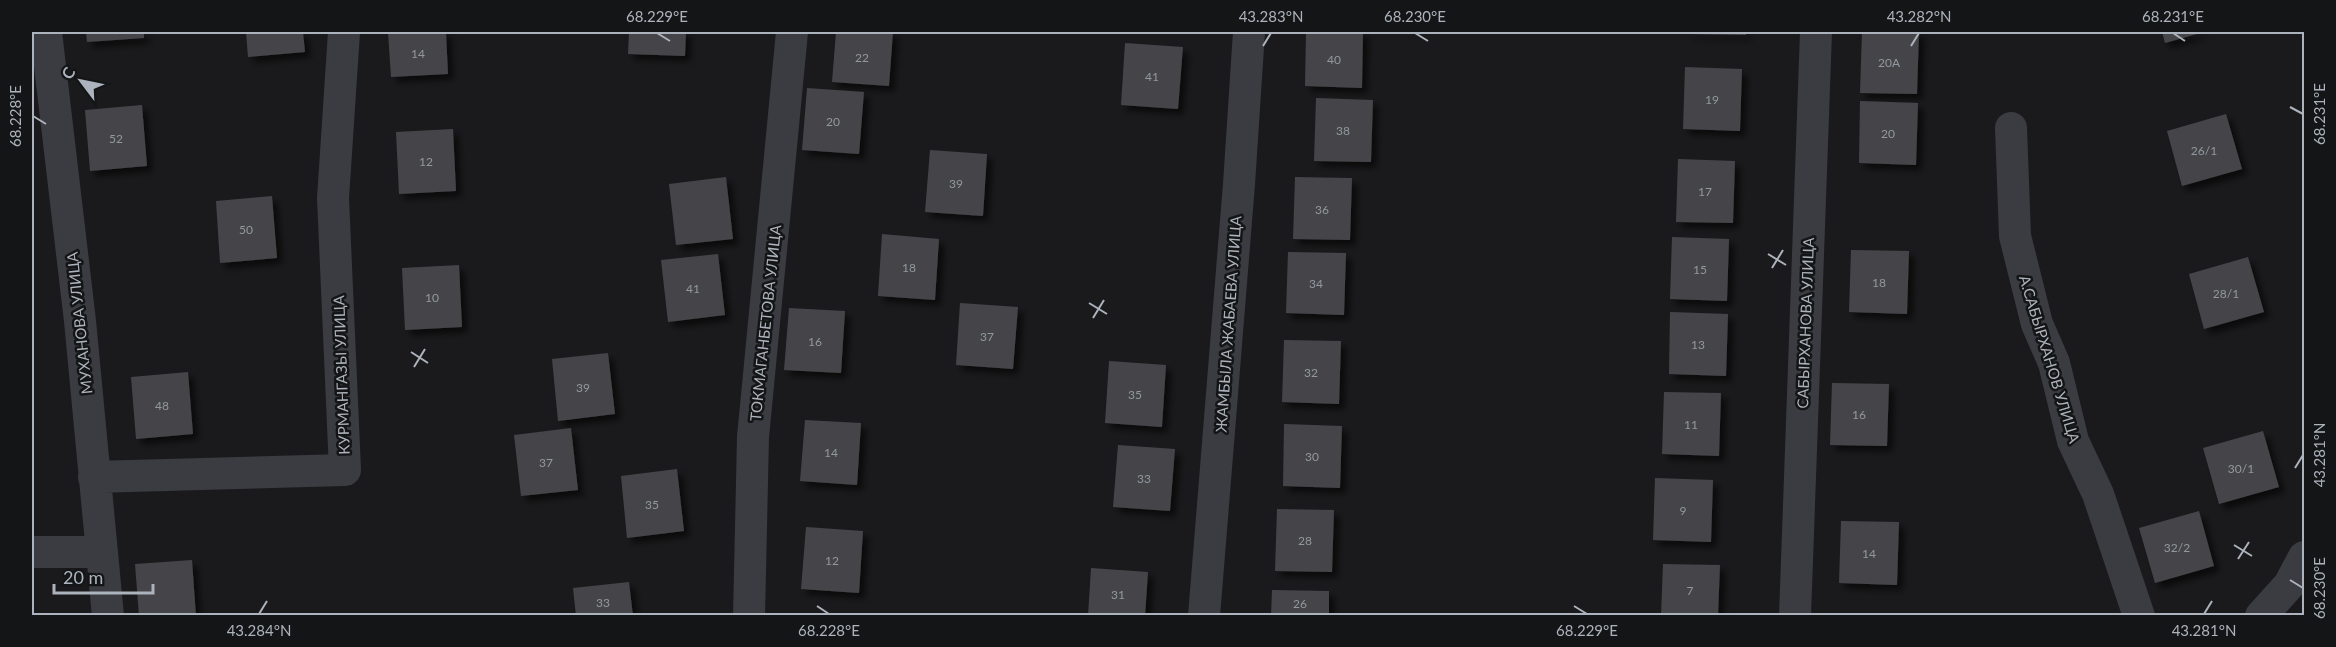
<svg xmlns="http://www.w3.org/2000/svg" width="2336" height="647" font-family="Lato,sans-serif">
  <defs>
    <filter id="shadow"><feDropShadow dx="5.5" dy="5.5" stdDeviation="3" flood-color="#0009"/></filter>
  </defs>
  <rect width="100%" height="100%" fill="#1a1a1c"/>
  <path fill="#444549" filter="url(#shadow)" d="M86,32H144V38L87,42Z
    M246,32H303L305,52L248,57Z
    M388,32H446L448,74L391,77Z
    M629,32H686L685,56L628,54Z
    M836,32H893L889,86L832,82Z
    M1306,32H1363L1362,88L1305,86Z
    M1689,32H1746V35L1689,34Z
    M1862,32H1919L1917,94L1860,93Z
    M2162,32H2204L2165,43Z
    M1125,43L1183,47L1178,109L1121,105Z
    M1685,67L1742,69L1740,131L1683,129Z
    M807,88L864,92L859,154L802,150Z
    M1316,98L1373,100L1371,162L1314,161Z
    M1860,101L1918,103L1916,165L1859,163Z
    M142,105L147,166L90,171L85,110Z
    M2226,114L2242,169L2182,186L2167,131Z
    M453,129L456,191L399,194L396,132Z
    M930,150L987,154L983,216L925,212Z
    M1678,159L1735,161L1733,223L1676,222Z
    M726,177L733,239L676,245L669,184Z
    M1295,177L1352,178L1350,240L1293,239Z
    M272,196L277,258L220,263L216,201Z
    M882,234L939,239L935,300L878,296Z
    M1672,237L1729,239L1727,301L1670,299Z
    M1851,250L1909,251L1907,314L1849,312Z
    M1288,252L1346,253L1344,315L1286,313Z
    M718,254L725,315L668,322L661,260Z
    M2248,257L2264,312L2204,329L2189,274Z
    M459,265L462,327L405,330L402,268Z
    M960,303L1018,307L1013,369L956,365Z
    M789,308L845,311L841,373L784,370Z
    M1670,312L1728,314L1726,376L1669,374Z
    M1284,340L1341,341L1339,404L1282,402Z
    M608,353L615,414L558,421L552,359Z
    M1109,361L1166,365L1162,427L1105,423Z
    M188,372L193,434L136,439L131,377Z
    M1832,383L1889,384L1887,446L1830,445Z
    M1664,392L1721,393L1719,456L1662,454Z
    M805,420L861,423L857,485L800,481Z
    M1284,424L1342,426L1340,488L1283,486Z
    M571,428L578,490L521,496L514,435Z
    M2263,431L2279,487L2219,504L2203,448Z
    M1118,445L1175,449L1170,511L1113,507Z
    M677,469L684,531L627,538L621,476Z
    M1655,478L1713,480L1711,542L1653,540Z
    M1277,509L1334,510L1332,572L1275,571Z
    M2199,511L2214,566L2155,583L2139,528Z
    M1841,521L1899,522L1897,585L1839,583Z
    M806,527L863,531L859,593L801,589Z
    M192,560L196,616H139L135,564Z
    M1663,564L1720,565L1718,616H1661Z
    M1091,568L1148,572L1145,616H1088Z
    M629,582L633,616H576L573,588Z
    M1272,590L1329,591V616H1271Z"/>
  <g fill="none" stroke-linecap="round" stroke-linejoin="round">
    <path stroke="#3a3c41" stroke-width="32" d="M46,32L80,321L108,616
      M2011,128L2015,236L2037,324L2054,363L2073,441L2098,494L2139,616
      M94,477L345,470L333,198L344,32
      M32,552H102
      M749,616L753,437L792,32
      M1204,616L1239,184L1249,32
      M1795,616L1816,32
      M2261,616L2289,585L2304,557"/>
  </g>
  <path fill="none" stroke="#acb3bc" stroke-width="2" d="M657,33L670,41M1415,33L1428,41M2173,33L2185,41M1263,46L1271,33M1911,46L1919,33M2290,107L2303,114M33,116L46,124M1768,254L1786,265M1772,268L1783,250M1089,303L1107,314M1093,318L1104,300M411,352L428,363M414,367L425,349M2295,468L2303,455M2234,545L2252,556M2238,559L2249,542M2290,580L2303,588M817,606L829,614M1574,606L1587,614M259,614L267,601M2204,614L2212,601"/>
  <g text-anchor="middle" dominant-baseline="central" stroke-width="5" stroke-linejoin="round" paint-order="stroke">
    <g font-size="12" fill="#92989f">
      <text x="418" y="53">14</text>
      <text x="862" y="57">22</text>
      <text x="1334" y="59">40</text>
      <text x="1889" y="62">20А</text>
      <text x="1152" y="76">41</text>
      <text x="1712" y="99">19</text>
      <text x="833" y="121">20</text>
      <text x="1343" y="130">38</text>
      <text x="1888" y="133">20</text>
      <text x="116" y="138">52</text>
      <text x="2204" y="150">26/1</text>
      <text x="426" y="161">12</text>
      <text x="956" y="183">39</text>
      <text x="1705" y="191">17</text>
      <text x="1322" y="209">36</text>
      <text x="246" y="229">50</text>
      <text x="909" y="267">18</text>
      <text x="1700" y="269">15</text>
      <text x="1879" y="282">18</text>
      <text x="1316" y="283">34</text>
      <text x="693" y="288">41</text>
      <text x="2226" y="293">28/1</text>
      <text x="432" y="297">10</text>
      <text x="987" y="336">37</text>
      <text x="815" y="341">16</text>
      <text x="1698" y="344">13</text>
      <text x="1311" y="372">32</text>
      <text x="583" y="387">39</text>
      <text x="1135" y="394">35</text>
      <text x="162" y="405">48</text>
      <text x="1859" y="414">16</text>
      <text x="1691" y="424">11</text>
      <text x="831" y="452">14</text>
      <text x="1312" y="456">30</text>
      <text x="546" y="462">37</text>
      <text x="2241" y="468">30/1</text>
      <text x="1144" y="478">33</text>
      <text x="652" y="504">35</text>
      <text x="1683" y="510">9</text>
      <text x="1305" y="540">28</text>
      <text x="2177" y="547">32/2</text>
      <text x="1869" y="553">14</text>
      <text x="832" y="560">12</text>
      <text x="1690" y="590">7</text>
      <text x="1118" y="594">31</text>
      <text x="603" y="602">33</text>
      <text x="1300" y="603">26</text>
    </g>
    <g font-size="15" fill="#acb3bc" stroke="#141517">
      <text transform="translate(79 323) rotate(-96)">МУХАНОВА УЛИЦА</text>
      <text transform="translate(765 323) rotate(-84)">ТОКМАГАНБЕТОВА УЛИЦА</text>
      <text transform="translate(1805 323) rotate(-88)">САБЫРХАНОВА УЛИЦА</text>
      <text transform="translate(1228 324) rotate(-86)">ЖАМБЫЛА ЖАБАЕВА УЛИЦА</text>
      <text transform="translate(2050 359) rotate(73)">А.САБЫРХАНОВ УЛИЦА</text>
      <text transform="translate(341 375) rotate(-92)">КУРМАНГАЗЫ УЛИЦА</text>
    </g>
  </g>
  <rect width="2336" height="647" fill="none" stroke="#141517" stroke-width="66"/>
  <g transform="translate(81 81) rotate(302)" stroke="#141517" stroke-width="4.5" paint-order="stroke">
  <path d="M0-4.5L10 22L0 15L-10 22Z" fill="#acb3bc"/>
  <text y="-9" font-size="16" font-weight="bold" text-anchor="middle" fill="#acb3bc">С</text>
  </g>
  <path d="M54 584v9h99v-9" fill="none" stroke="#acb3bc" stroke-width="3"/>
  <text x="63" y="584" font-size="18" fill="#acb3bc" stroke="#141517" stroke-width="4.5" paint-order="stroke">20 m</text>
  <rect x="33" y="33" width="2270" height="581" fill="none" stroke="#acb3bc" stroke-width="2"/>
  <g font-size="15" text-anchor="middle" fill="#acb3bc">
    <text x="657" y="22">68.229°E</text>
    <text x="1271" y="22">43.283°N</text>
    <text x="1415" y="22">68.230°E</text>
    <text x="1919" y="22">43.282°N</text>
    <text x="2173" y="22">68.231°E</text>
    <text transform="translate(2320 114) rotate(-90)" y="5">68.231°E</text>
    <text transform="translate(16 116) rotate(-90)" y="5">68.228°E</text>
    <text transform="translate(2320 455) rotate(-90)" y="5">43.281°N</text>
    <text transform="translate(2320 588) rotate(-90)" y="5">68.230°E</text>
    <text x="259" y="636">43.284°N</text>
    <text x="829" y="636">68.228°E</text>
    <text x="1587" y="636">68.229°E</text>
    <text x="2204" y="636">43.281°N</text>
  </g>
</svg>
